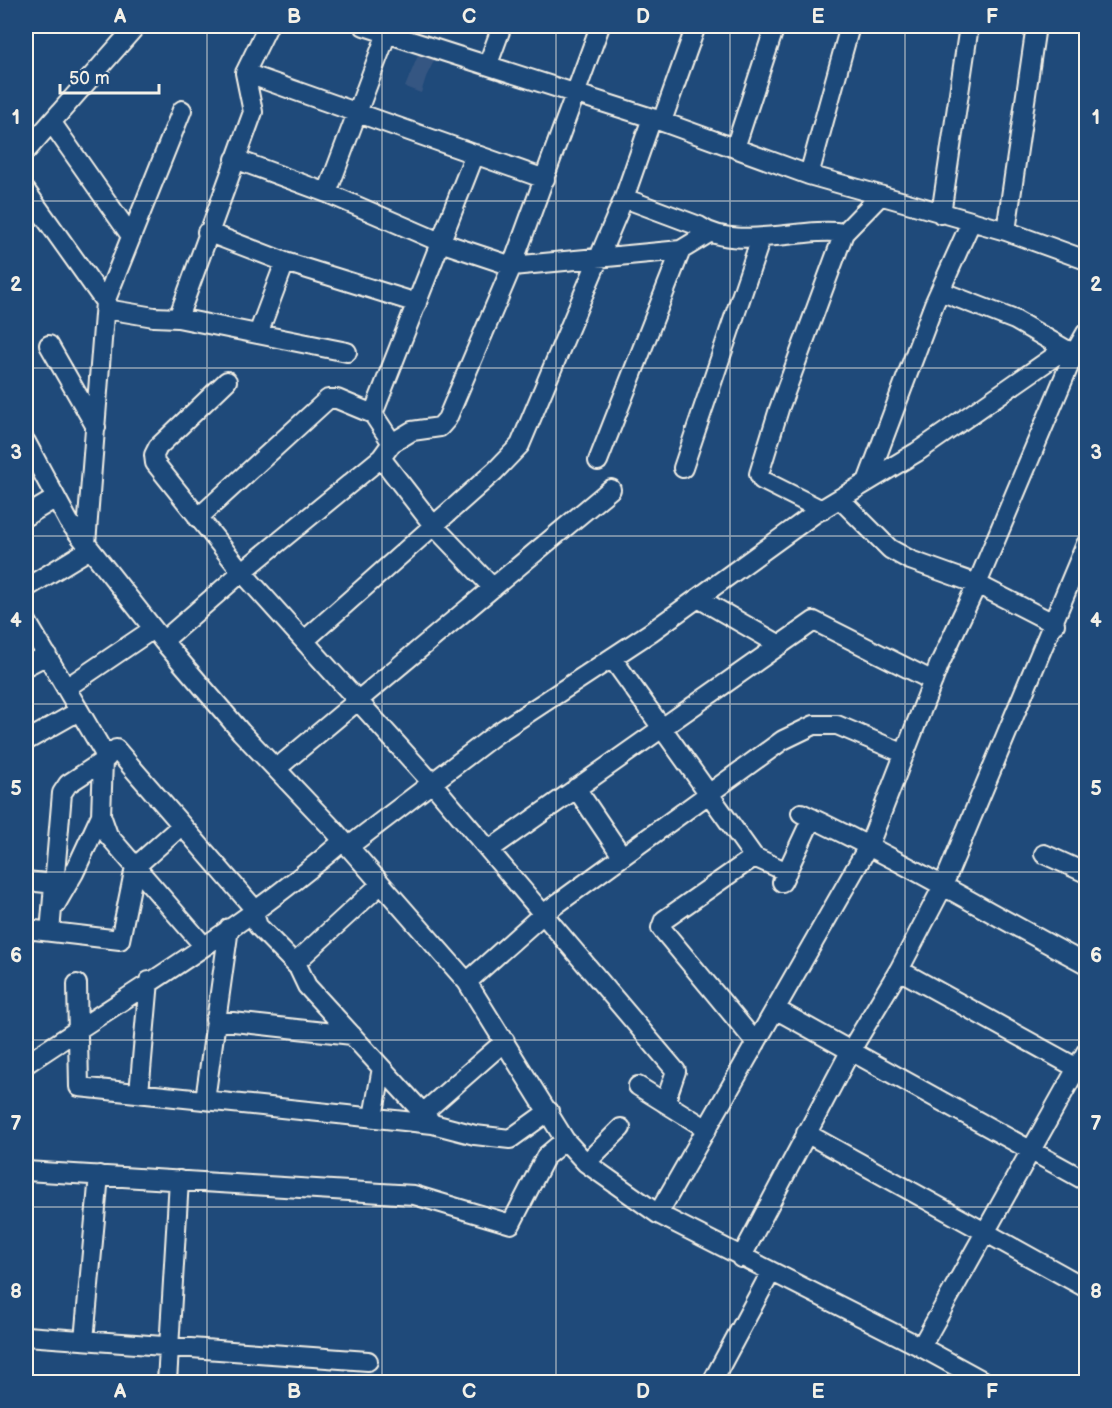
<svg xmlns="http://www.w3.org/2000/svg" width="1112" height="1408" font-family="'Balsamiq Sans',sans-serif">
  <rect width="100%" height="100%" fill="#1f4a7a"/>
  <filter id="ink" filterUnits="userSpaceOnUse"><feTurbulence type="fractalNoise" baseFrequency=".0167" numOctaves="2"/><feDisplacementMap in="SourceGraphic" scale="12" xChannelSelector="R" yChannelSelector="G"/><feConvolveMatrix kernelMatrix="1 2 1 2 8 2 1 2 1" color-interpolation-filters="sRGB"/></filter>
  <g filter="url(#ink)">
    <path fill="#365682" d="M419,53L435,59L426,77L421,93L405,87Z"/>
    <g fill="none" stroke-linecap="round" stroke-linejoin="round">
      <defs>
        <path id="minor" d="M364,26L652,118L809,175L1006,231L1086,260
          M488,64L502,26
          M245,73L545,179
          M662,121L696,26
          M52,123L131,236
          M735,148L775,26
          M26,151L136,26
          M235,159L327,193L440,242L512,266L681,250L709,233
          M809,175L850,26
          M26,191L105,302
          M327,193L387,33
          M624,198L699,226C735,252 803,226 844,233
          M941,214L969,26
          M1006,231L1036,26
          M207,232L285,262L417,303
          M940,291L1015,320L1065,349
          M106,309L154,317L178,318L253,112L245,73L268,26
          M178,318L347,352
          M258,334L285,262
          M49,345L96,427
          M227,381L158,447L154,455L155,463L242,572L432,783L676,1071L665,1103
          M373,414L475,154
          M26,442L69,522L163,641L241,732L333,829L467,982L565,1140L586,1163L658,1214L921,1347L985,1382
          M381,458L433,525L493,588
          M598,461L681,250
          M683,468L761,238
          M867,482L934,304L971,222
          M840,499L890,549L910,560L977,584L1055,624
          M822,510L762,480L759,474L779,409L844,233L880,196
          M26,516L56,498
          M198,518L328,399H337L373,414L392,443L412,431L440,427L447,419L512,266L600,26
          M86,544L105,302L182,110
          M26,588L90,549
          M698,598L780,645
          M26,620L107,758
          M163,641L242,572L381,458L392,443
          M304,641L495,471L520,445L624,198L652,118
          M612,658L754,857L787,872
          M26,666L47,655
          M66,688L153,629
          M26,741L79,711
          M276,769L611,489
          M576,788L622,856
          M801,813C898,858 991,914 1086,964
          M348,847L496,734L651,632L814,514L917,452L1065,349L1086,359
          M489,850L814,621L933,681
          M1044,854L1086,873
          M754,857L664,920L661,928L756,1043
          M26,881L56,884
          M782,882L812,818
          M56,904L74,873L101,815
          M26,929L120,940L135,867L182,825
          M50,932L62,793L68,784L103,761
          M203,945L108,835L101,815L103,761L116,749L251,905L258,926L298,967L307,986L433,1124L475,1135L510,1139L549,1111
          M295,963L381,884
          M899,970L1086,1073
          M467,982L543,914L783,740L814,725H837L905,754
          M77,984L79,1087L433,1124
          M775,1009L1086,1181
          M215,1020L352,1035
          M26,1064C133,992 246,926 343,841
          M638,1086L707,1129
          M139,1093L149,981
          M205,1100L229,928
          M423,1113L505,1041
          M373,1117L382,1068
          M806,1133L1086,1288
          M586,1163L621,1128
          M26,1171L414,1195L511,1224L546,1156L565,1140
          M658,1214L869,845L939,665L977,584L1074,354L1086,333
          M741,1258L851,1050L899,970L942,888L1086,544
          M26,1336L368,1361
          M84,1340L99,1175
          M921,1347L1086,1052
          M167,1382L179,1180
          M712,1382L771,1272"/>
      </defs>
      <use href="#minor" stroke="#f4f1e8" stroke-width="22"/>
      <use href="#minor" stroke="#1f4a7a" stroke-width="18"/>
    </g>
  </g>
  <path fill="none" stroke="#f4f1e8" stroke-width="1.5" stroke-opacity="0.55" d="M207,26V1382M382,26V1382M556,26V1382M730,26V1382M905,26V1382M26,201H1086M26,368H1086M26,536H1086M26,704H1086M26,872H1086M26,1040H1086M26,1207H1086"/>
  <rect width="1112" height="1408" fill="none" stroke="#1f4a7a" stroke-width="66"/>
  <path d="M60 84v9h99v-9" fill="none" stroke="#f4f1e8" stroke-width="3"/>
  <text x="69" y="84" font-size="18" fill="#f4f1e8" stroke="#1f4a7a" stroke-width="4.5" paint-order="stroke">50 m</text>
  <rect x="33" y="33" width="1046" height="1342" fill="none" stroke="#f4f1e8" stroke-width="2"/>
  <g font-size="20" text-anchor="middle" font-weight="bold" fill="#f4f1e8">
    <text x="120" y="23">A</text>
    <text x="294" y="23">B</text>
    <text x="469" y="23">C</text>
    <text x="643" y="23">D</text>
    <text x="818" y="23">E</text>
    <text x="992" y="23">F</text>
    <text x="16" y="124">1</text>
    <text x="1096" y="124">1</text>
    <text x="16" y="291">2</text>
    <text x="1096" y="291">2</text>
    <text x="16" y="459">3</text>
    <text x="1096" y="459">3</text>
    <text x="16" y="627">4</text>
    <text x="1096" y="627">4</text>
    <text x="16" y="795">5</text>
    <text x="1096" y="795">5</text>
    <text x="16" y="962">6</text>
    <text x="1096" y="962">6</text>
    <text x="16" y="1130">7</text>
    <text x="1096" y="1130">7</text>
    <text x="16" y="1298">8</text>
    <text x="1096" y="1298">8</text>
    <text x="120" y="1398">A</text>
    <text x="294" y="1398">B</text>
    <text x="469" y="1398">C</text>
    <text x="643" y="1398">D</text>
    <text x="818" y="1398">E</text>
    <text x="992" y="1398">F</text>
  </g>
</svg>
